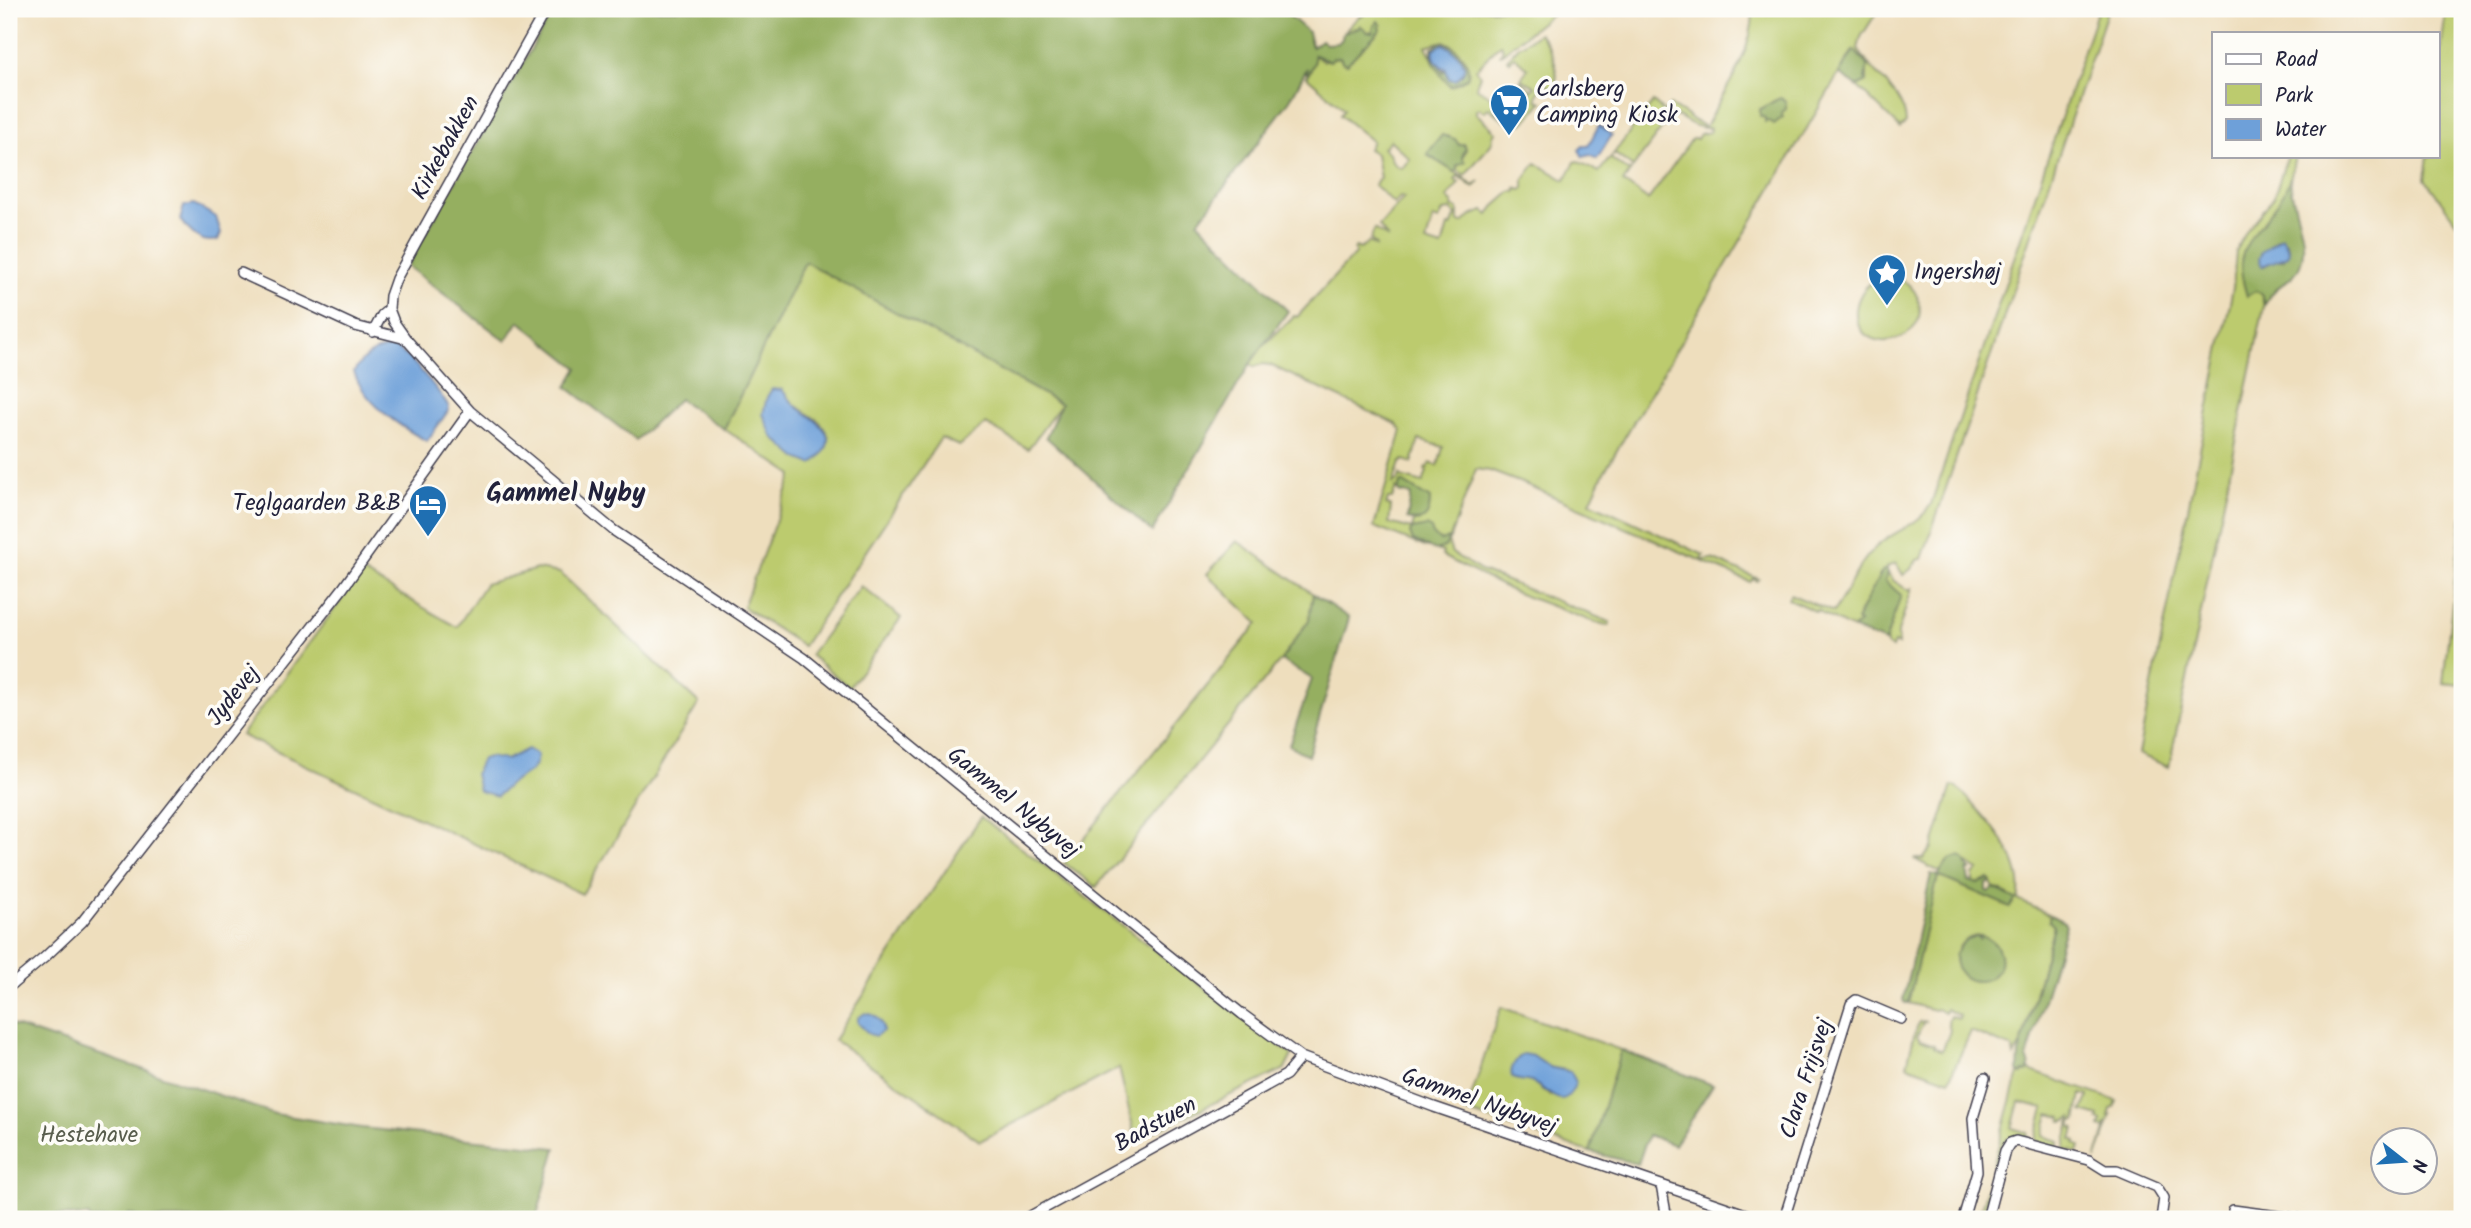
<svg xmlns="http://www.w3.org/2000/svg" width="2471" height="1228" font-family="Kalam,sans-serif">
  <rect width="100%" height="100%" fill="#fdfcf7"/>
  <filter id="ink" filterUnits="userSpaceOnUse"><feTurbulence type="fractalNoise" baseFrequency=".0143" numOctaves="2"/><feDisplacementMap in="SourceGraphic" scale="14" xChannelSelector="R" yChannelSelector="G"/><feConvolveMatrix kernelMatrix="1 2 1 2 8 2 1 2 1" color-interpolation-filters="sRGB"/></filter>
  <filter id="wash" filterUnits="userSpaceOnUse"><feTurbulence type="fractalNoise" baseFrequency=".00686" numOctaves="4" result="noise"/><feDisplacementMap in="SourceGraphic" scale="28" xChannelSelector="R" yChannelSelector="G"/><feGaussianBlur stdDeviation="1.57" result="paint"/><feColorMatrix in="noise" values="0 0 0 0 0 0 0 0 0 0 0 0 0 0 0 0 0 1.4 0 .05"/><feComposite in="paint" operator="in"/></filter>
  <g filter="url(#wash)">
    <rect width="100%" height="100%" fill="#eedebd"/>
    <path fill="#bccb6e" stroke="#6f7654" stroke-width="2" fill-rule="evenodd" d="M1369,9H1397L1398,11L1401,9H1541L1546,13L1550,9H1558L1500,55L1503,48L1500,44L1476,69L1480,75L1476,87L1495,100L1492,107L1506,122L1488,108L1484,112L1479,108L1476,110V113L1496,132L1493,135L1492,143L1465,175L1457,170V166L1464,162L1462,157L1466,151L1465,145H1459L1448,136L1427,155L1463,177L1473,186L1480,181L1474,188L1458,176L1455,180L1459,183L1447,198L1453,204L1452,207L1458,209V222L1463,223L1470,216L1484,211L1489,215L1494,207L1512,191L1516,192V188L1521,190L1524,188V179L1536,163L1565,180L1575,162L1578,161L1599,172L1610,158L1629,172L1632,169L1623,182L1648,200L1692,139H1697L1700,134L1710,132V128C1695,130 1686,118 1672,115L1633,167L1615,154L1611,157L1653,102L1665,112L1670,105L1705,127C1724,91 1752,54 1753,13L1779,12L1783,9H1879L1861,37L1858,49C1871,73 1905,93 1906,123L1900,128L1857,86L1867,81V63L1853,50L1603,474L1590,502L1704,555L1702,557L1703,560L1712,559L1759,579L1757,581L1754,579L1750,582L1527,485L1490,471L1476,469L1448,542L1452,553L1481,571L1610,622L1608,626L1602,625L1514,592L1442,556L1443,552L1435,550L1445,547L1449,538L1442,541C1435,535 1422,528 1412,529L1410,533L1412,538L1425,547L1374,527L1402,431L1396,424L1270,365L1262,364L1254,367L1250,364L1260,349L1294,316L1297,317L1356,253L1354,250L1356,247L1360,249L1368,242L1377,247L1370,239L1375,229L1388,238L1379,226L1404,198L1400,197L1394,204L1374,185L1380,178L1376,154L1368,149L1372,141L1340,115L1344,109L1307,77L1314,63L1313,58L1316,56L1324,61L1326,58L1330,61L1333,58L1340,57L1343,63L1347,64L1380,30L1379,27L1381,25H1374L1373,31L1368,32L1360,27L1354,31L1343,33C1347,27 1357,20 1359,16H1363L1364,11ZM1444,41C1457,46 1473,64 1467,78L1450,86L1442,77L1426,46ZM1390,140L1410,159L1402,168C1394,167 1390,158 1389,153L1383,148ZM1451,210L1456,215L1451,227L1448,226L1442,247L1426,242L1433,218L1439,220L1443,211ZM1419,440L1443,447L1438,466L1430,463L1428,467H1426L1425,470L1427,471L1423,483L1401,477L1400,475L1398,481L1393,483L1400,463L1404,460L1412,463ZM1402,482L1430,499L1429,508L1419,521H1414L1412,529L1389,523L1391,507L1386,505L1388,499H1392L1396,488L1399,492Z
      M2098,9H2108L1922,559L1917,560L1911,569L1903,575L1896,563L1887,567V570H1883L1858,616L1859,623L1855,630L1821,613L1819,610L1817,612L1788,599L1790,594L1833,612C1848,592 1857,565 1875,548C1893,530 1918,527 1931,504Z
      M2446,9H2462V230L2425,179L2428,156H2438V77Z
      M1539,33C1550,46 1564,74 1552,90L1546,83L1543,84L1537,95V100L1542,102L1523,124H1520L1518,122C1528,108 1516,103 1511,91L1520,96L1514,90L1521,81L1532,90L1523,99L1525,101L1535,86L1521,79L1528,68L1514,57L1509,61L1507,59L1519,46Z
      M2287,156H2295C2292,168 2291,182 2285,193C2261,238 2231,237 2247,295L2255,291L2261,293L2264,306L2169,767L2138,754L2233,288L2236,252L2246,232L2274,197Z
      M805,261L1061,404L1028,449L986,424L959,446L941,438L803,646L743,607L793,475L724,429ZM782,390L795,405L820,422L829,437L797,458L772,436Z
      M1880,277C1923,270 1937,332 1892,340C1885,342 1877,341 1871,338C1844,324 1857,286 1880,277Z
      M2462,516V685L2443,683Z
      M1237,541L1313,594L1309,620L1281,660L1096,887L1064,863L1258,623L1207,574Z
      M537,569L560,573L699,703L582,894L241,735L362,572L457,627L485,584Z
      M1888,573L1894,581L1908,590L1912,588L1898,632V645L1894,643L1892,648L1887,645L1886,640L1900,595L1884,581Z
      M861,586L901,618L849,687L810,655Z
      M1952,786L1957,787C1983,814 2028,858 2018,900L2052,916L2049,921L2054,925L2022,1042L2014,1056L2012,1048L1971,1031L1949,1080L1907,1065L1916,1027L1919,1022L1927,1021L1923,1022L1917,1036L1920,1040L1934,1045V1047L1942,1051L1950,1031L1948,1021L1950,1016L1959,1019L1960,1016L1946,1009L1944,1013L1937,1009L1934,1010L1908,1003L1938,876L1997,901L2002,891L1994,888L1989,879L1981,884L1973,883V875L1978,870C1970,866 1966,861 1958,857L1949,860L1940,872L1914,859H1923L1932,848ZM1978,936L1984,937L1994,975L1985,980L1975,981L1955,960C1956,947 1965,937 1978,936Z
      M981,817L1292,1055L1285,1069L1136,1140L1119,1068L980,1141L834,1040Z
      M1501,1007L1621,1050L1590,1152L1466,1112ZM1533,1056L1549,1067L1566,1070L1550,1096L1534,1083Z
      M2030,1069L2031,1071L2117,1101L2114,1108L2111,1109L2109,1117L2111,1116L2096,1160L2107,1123L2104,1128L2100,1127L2102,1121L2098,1119L2099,1116L2082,1111L2089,1096L2081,1094L2076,1121L2073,1120L2071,1126L2075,1128L2072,1139L2076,1141L2075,1144L2080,1146L2078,1153L2064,1149L2072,1117L2064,1121H2061L2062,1117L2049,1114L2043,1136L2059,1141L2057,1147L2035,1141L2044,1108L2019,1102L2012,1128L2028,1133L2027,1139L2015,1137L2005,1141L1982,1218L1978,1219L2019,1073L2022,1074Z"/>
    <path fill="#95af61" stroke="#5c684e" stroke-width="2" fill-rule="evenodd" d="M554,9H1282L1308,32L1312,47L1321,40L1326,44L1338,43L1342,39L1343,33L1351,29L1354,31V28L1358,29L1360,25L1368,32H1373V27L1378,21L1381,25L1379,27L1381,29L1347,64L1343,63L1340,57L1333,58L1330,61L1314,55V63L1307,77V68L1290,100L1198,222L1288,311L1250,364L1152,532L1046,437L1061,404L805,262L724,429L679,399L636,440L567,387L578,368L519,321L506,341L407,266Z
      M1441,42C1455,43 1473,64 1467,78L1451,86C1441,77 1430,62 1432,48ZM1443,45L1460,61L1462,74L1456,80L1449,79L1445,68L1443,72L1434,56V50Z
      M1854,50L1868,66L1865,78L1867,81L1857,86L1839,74Z
      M1782,98L1786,102V109L1781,113L1783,117L1774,124L1770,121L1765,122V118L1760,116V109C1768,106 1774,99 1782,98Z
      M1442,135L1455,139L1459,145L1463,144L1466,148L1462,157L1465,162L1457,166V170L1454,172L1427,154Z
      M2290,177C2290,206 2311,235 2300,265C2294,282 2273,284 2264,306L2261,293L2255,291L2247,296C2244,286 2240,274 2241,263C2243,234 2282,210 2290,177ZM2279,238L2286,242L2289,250L2283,260H2275L2264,266L2260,256Z
      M1402,482L1430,499C1430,514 1427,525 1407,519L1411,495L1399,492V485Z
      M1427,526L1431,529L1433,535L1441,541L1450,538L1445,547L1435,550L1413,541L1410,533L1412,529Z
      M1883,570H1887L1888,573L1885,581L1901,595L1885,642C1875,637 1865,635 1855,630L1854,627L1859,623L1856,621C1864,604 1873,588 1883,570Z
      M1313,594L1349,618L1308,756L1289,745L1312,679L1281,660L1309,620Z
      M1959,857L1964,859L1970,870L1967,871L1969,881L1978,884L1989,879L1991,882L1987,884V891L1989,892L1994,888L2016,899L2010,907L1938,876L1908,1003H1905L1903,1000L1931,874L1938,876L1949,860Z
      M2052,916L2064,922L2066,925L2027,1058L2030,1066L2028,1072L2024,1071L2022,1074L2018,1071L2019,1054L2054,926L2049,921V917Z
      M1979,936V940L1981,936C1991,939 1998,944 2000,955C2006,986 1954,993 1955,955L1964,941Z
      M9,1024L275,1114L362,1128L556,1148L536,1219H143L129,1214L125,1219H90L89,1216L9,1215Z
      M1621,1050L1713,1085L1674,1145L1648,1135L1638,1164L1590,1152Z"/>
    <path fill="#6ea0d9" stroke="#48618a" stroke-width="2" d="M1443,44C1450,47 1467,60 1464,70C1463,74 1458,78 1456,80L1449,79L1446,69C1439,66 1432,59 1434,49Z
      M1599,125L1612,135L1597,159L1590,155L1583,157L1579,150L1583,146H1588Z
      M194,204L216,217L221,233L218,240C201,245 190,232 180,220L184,206Z
      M2282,237L2289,250L2288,256L2262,266L2259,259L2262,252Z
      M393,347C410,354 439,391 449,407L448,411L427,441C400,427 364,403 354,372C363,356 376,349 393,347Z
      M772,389L782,390C787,396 791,402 797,407C821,424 845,438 812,464L797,458L772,436L763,414L767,397Z
      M527,749L537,755C536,773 523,775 510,784C505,788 502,792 497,796L479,791L475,774L482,759L488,757L506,760Z
      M865,1013C875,1014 883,1020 883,1031L875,1036L869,1034L858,1023V1018Z
      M1524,1054L1533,1056L1549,1067L1571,1072L1576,1082C1563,1116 1550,1090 1533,1083C1527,1080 1519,1081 1512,1078C1509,1069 1516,1058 1524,1054Z"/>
  </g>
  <g filter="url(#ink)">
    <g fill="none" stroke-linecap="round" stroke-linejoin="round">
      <defs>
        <path id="minor" d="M546,9L419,237L396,279L390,296L389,309L394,322L406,339L470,411L613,530L804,658L1120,916L1242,1014L1301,1057L1434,1107L1760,1219
          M241,273L355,326L406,339
          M373,332L382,315L389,309
          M9,987L45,957L82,922L343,588L470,411
          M1661,1185L1667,1219
          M2233,1210L2301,1219
          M1025,1219L1286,1075L1301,1057
          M1784,1219L1851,1004L1856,1000L1901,1019
          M1963,1219L1977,1171L1973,1118L1985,1078
          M1987,1219L2005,1151L2010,1143L2016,1141L2089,1160L2105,1170H2117L2157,1187L2164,1198L2161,1219"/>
      </defs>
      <use href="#minor" stroke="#413e4e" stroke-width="12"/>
      <use href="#minor" stroke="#fff" stroke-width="9"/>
    </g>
  </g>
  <defs>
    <symbol id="supermarket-pin" viewBox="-11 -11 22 30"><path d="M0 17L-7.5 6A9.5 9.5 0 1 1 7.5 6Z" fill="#1f6fb2" stroke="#fdfcf7"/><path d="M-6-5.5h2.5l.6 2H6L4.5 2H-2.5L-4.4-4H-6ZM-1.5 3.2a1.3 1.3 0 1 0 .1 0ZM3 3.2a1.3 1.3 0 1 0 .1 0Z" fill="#fff"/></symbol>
    <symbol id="sight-pin" viewBox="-11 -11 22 30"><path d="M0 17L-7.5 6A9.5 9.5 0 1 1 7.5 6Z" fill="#1f6fb2" stroke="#fdfcf7"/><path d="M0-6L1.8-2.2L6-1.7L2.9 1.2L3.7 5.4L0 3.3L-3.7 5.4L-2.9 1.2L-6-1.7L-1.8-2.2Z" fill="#fff"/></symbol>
    <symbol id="hotel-pin" viewBox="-11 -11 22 30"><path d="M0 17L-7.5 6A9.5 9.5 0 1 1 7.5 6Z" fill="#1f6fb2" stroke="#fdfcf7"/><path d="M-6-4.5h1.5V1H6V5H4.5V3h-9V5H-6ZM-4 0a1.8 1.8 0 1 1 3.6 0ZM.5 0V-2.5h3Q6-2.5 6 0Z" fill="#fff"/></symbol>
  </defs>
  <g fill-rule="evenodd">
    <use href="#supermarket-pin" x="1487" y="81" width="44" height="60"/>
    <use href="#sight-pin" x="1865" y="251" width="44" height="60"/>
    <use href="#hotel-pin" x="406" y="482" width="44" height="60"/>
  </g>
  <g text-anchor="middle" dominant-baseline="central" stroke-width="7" stroke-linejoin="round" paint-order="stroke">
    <g font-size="23" fill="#22223b" stroke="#fdfcf7" text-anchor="start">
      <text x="1536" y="90">Carlsberg<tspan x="1536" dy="26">Camping Kiosk</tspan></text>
      <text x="1914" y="273">Ingershøj</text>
      <text x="401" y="504" text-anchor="end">Teglgaarden B&amp;B</text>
    </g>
    <g font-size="23" fill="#22223b" stroke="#fdfcf7">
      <text transform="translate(446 148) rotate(-61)">Kirkebakken</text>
      <text transform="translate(234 696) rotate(-52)">Jydevej</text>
      <text transform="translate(1013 803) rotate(39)">Gammel Nybyvej</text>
      <text transform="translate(1807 1079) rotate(-72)">Clara Frijsvej</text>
      <text transform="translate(1479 1102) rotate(19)">Gammel Nybyvej</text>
      <text transform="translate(1156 1125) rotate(-29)">Badstuen</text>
    </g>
    <g font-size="23" fill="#585d4d" stroke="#fdfcf7">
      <text x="89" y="1136">Hestehave</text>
    </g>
    <g font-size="26" font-weight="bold" fill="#22223b" stroke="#fdfcf7">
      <text x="566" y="494">Gammel Nyby</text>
    </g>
  </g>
  <rect width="2471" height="1228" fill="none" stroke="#fdfcf7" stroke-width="35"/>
  <rect x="2212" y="32" width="228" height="126" fill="#fdfcf7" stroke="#a5a5ac" stroke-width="2"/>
  <rect x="2226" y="54" width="35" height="10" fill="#ffffff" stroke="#a5a5ac" stroke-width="2"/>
  <text x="2275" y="66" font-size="21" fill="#22223b">Road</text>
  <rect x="2226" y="84" width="35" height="21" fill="#bccb6e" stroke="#a5a5ac" stroke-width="2"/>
  <text x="2275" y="102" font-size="21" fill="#22223b">Park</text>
  <rect x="2226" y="119" width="35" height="21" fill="#6ea0d9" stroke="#a5a5ac" stroke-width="2"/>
  <text x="2275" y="136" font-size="21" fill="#22223b">Water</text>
  <g transform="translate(2404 1161) rotate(107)"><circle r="33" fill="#fdfcf7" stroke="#a5a5ac" stroke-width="2"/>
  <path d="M0-5L12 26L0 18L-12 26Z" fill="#1f6fb2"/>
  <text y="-10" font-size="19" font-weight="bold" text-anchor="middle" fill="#22223b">N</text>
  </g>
</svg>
